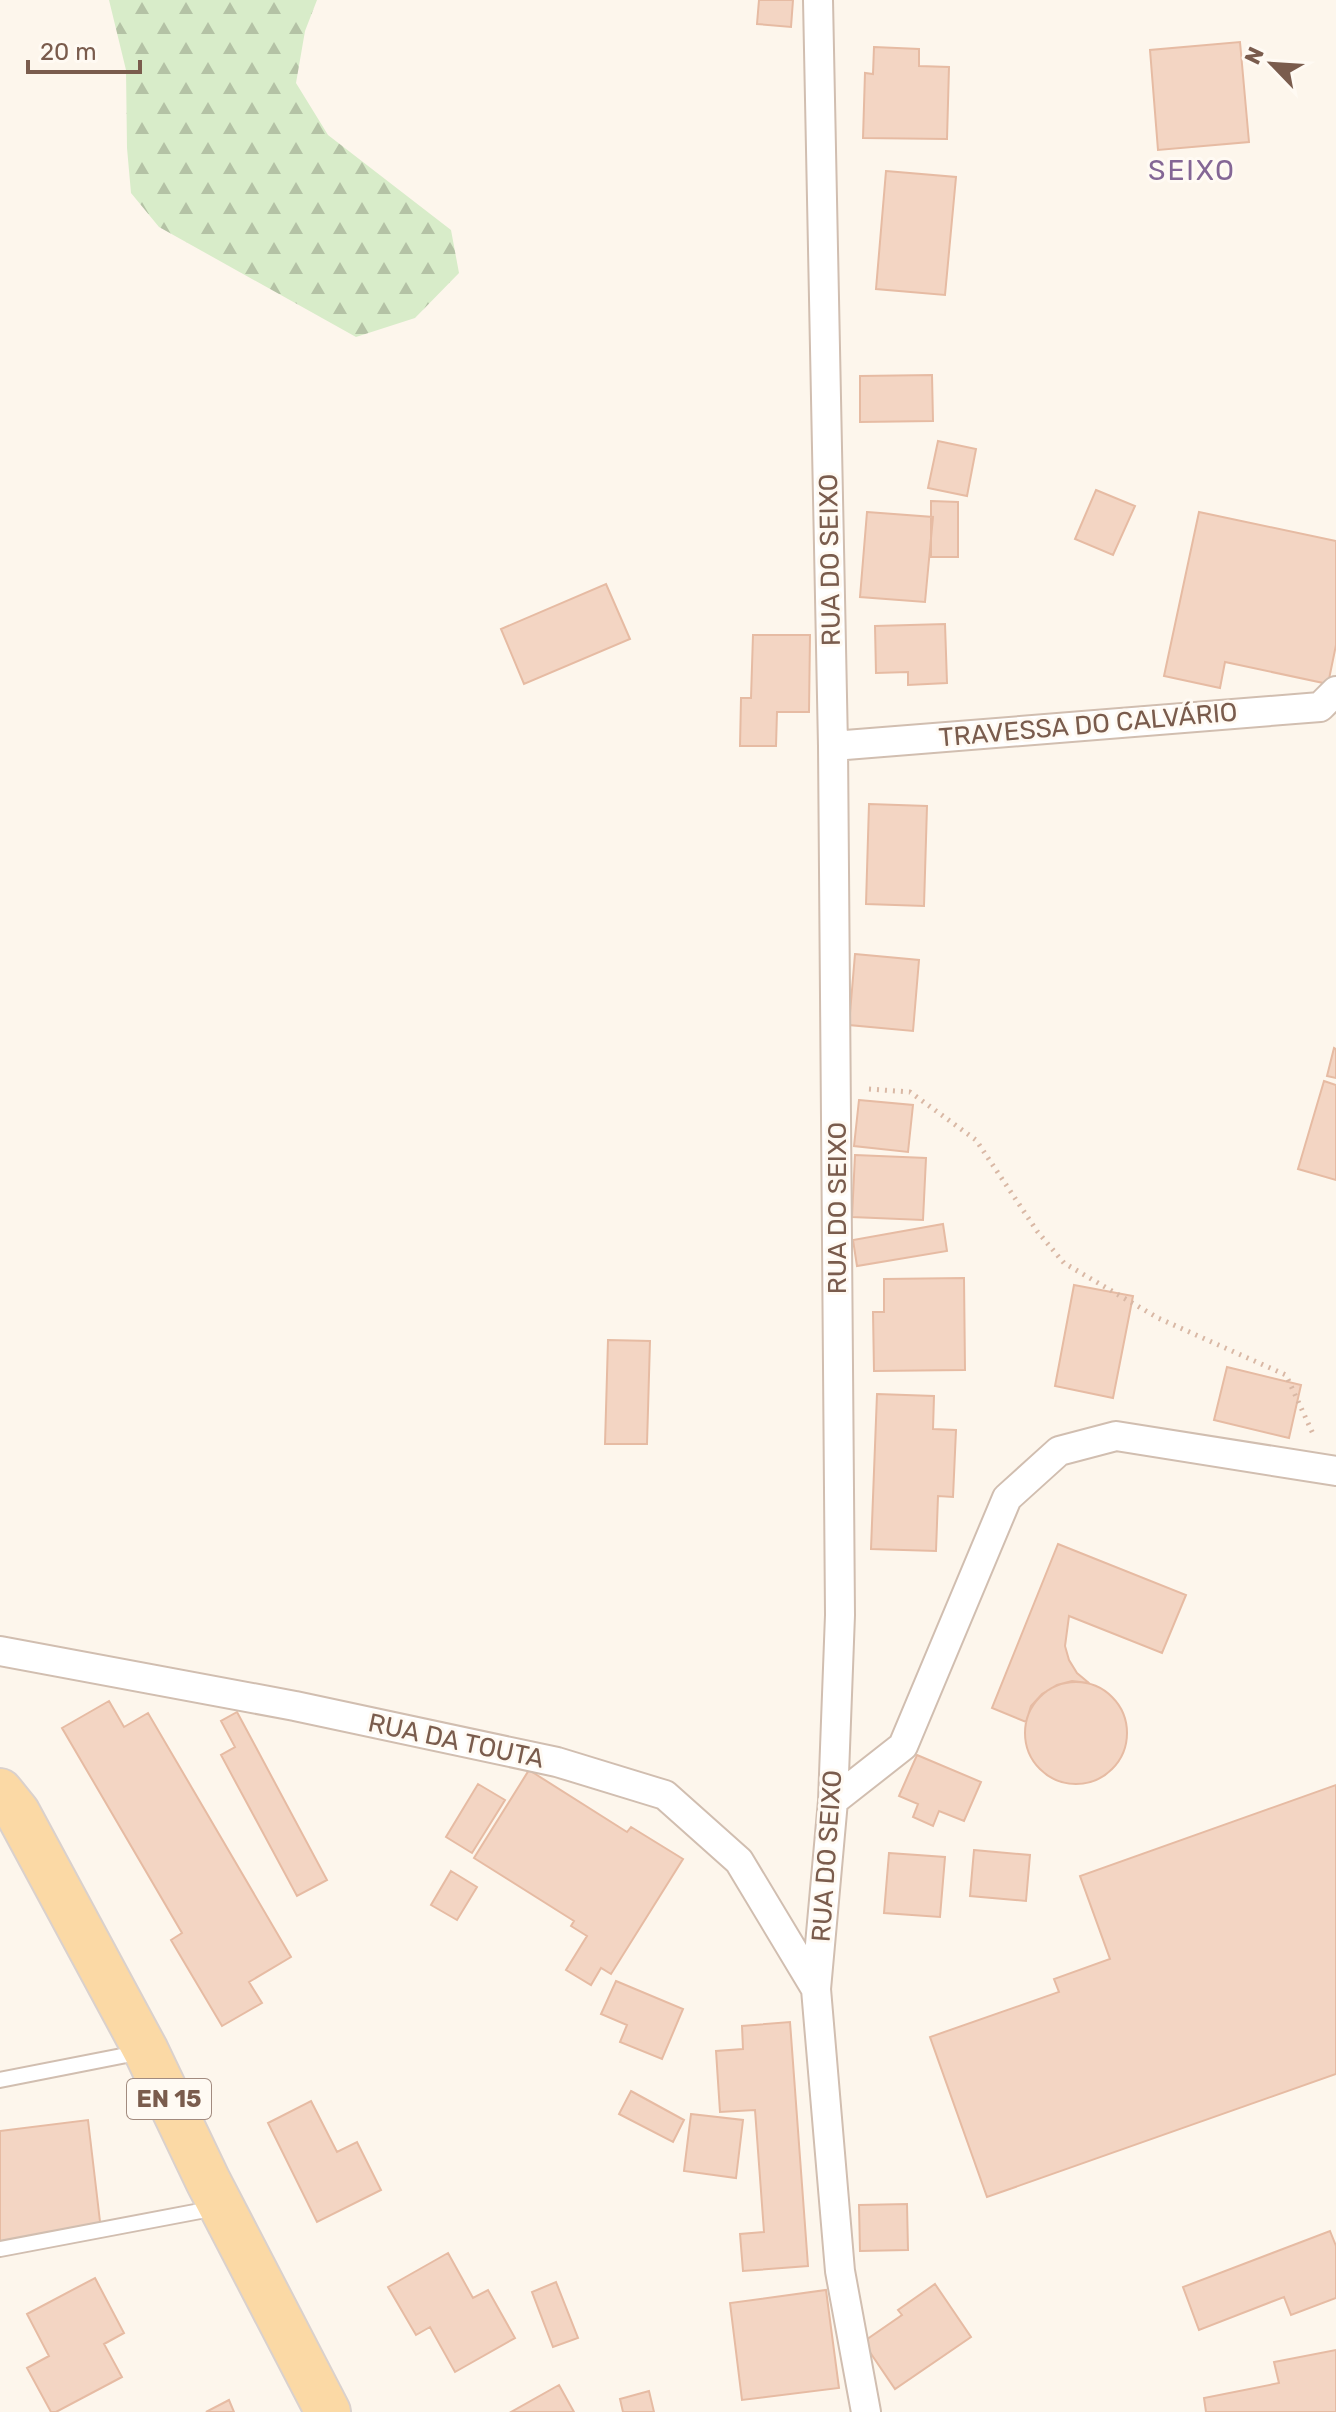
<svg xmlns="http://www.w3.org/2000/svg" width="1336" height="2412" font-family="Rubik,sans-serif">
  <defs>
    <pattern id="forest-firs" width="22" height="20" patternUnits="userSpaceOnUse" patternTransform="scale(2)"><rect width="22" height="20" fill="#d8ecc9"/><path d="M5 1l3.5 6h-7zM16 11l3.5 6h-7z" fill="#b4c2a5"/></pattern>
  </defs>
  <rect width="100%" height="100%" fill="#fdf6ec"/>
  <path fill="url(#forest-firs)" d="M109,0H317L305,31L296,83L328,135L451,230L459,273L415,318L356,337L159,227L131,193L127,148L126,70Z"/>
  <path fill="#f3d5c3" stroke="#e6bba3" stroke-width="2" d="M759,0H793L791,27L757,24Z
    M1240,42L1249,142L1158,150L1150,50Z
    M874,47L919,49V66L949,67L947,139L863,138L865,73L873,74Z
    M886,171L956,177L945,295L876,289Z
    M932,375L933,421L860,422V376Z
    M938,441L976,449L967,496L928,488Z
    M1096,490L1135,506L1113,555L1075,539Z
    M931,501L958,502V557H931Z
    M867,512L933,517L925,602L860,597Z
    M1199,512L1336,541V645L1328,684L1225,662L1220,688L1164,676Z
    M606,584L630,639L524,684L501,629Z
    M945,624L947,683L908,685V672L876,673L875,626Z
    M753,635H810L809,712H777L776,746H740L741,698H751Z
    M869,804L927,806L924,906L866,904Z
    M855,954L919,960L913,1031L849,1025Z
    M1334,1048L1336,1049V1078L1327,1076Z
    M1324,1081L1336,1085V1180L1298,1169Z
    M859,1100L913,1105L908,1152L854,1146Z
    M855,1155L926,1158L923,1220L852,1217Z
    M943,1224L947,1251L857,1266L853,1240Z
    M964,1278L965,1370L874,1371L873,1312H884V1279Z
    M1074,1285L1133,1296L1113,1398L1055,1386Z
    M608,1340L650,1341L647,1444H605Z
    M1227,1367L1301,1385L1289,1438L1214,1420Z
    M877,1394L934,1396L933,1429L956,1430L953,1497L938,1496L936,1551L871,1549Z
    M1058,1544L1186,1595L1162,1653L1069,1616L1065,1646L1069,1660L1077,1673L1089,1683L1072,1681L1057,1685L1042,1694L1031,1706L1026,1722L992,1708Z
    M1025 1733a51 51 0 1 1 102 0a51 51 0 1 1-102 0Z
    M109,1701L124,1727L148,1713L291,1957L249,1982L262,2003L222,2026L171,1940L182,1933L62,1728Z
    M237,1712L327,1880L297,1896L221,1755L235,1747L221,1721Z
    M917,1755L981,1782L964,1821L939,1811L933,1826L913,1817L918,1804L899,1796Z
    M529,1770L627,1832L631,1827L683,1859L611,1974L601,1968L591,1985L566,1970L587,1936L571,1926L574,1921L474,1858Z
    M478,1784L505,1800L472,1853L446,1837Z
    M1336,1785V2074L987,2197L930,2037L1059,1992L1054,1979L1110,1959L1080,1876Z
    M974,1850L1030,1855L1026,1901L970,1896Z
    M889,1853L945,1857L940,1917L884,1913Z
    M451,1871L477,1887L457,1920L431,1905Z
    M616,1981L683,2009L662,2059L620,2042L627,2025L601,2014Z
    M790,2022L808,2266L743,2271L740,2234L764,2232L755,2110L720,2112L716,2051L743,2049L742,2026Z
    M631,2091L684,2120L673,2142L619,2114Z
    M311,2101L337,2152L357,2142L381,2190L317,2222L268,2123Z
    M691,2114L743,2120L736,2178L684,2171Z
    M88,2120L101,2230L0,2242V2131Z
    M907,2204L908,2250L860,2251L859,2205Z
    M1330,2231L1336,2246V2298L1291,2315L1284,2297L1199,2330L1183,2287Z
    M448,2253L473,2298L488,2290L515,2338L455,2372L430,2327L416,2335L388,2287Z
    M95,2278L124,2333L104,2344L122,2377L56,2412H51L27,2368L49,2356L27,2314Z
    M556,2282L578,2338L553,2347L532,2292Z
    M935,2284L971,2337L895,2389L863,2342L902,2315L898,2310Z
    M826,2290L839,2388L742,2400L730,2303Z
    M1336,2350V2412H1206L1204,2398L1279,2383L1274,2362Z
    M559,2385L574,2412H511Z
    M649,2391L654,2412H623L620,2399Z
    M229,2400L234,2412H206Z"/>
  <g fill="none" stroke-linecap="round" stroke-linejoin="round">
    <defs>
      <path id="service" d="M0,2080L142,2052
        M0,2249L216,2208"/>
      <path id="minor" d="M818,0L833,746L840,1615L833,1801L816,1989L840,2271L866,2412
        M833,746L1320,707L1336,691
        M0,1651L295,1706L557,1762L665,1795L739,1861L816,1989
        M833,1801L903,1746L1007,1498L1059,1451L1116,1436L1336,1471"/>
      <path id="primary" d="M0,1791L17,1812L146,2051L208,2181L328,2412"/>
    </defs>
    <use href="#service" stroke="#d1beb0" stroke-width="18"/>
    <use href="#minor" stroke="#d1beb0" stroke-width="32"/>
    <use href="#primary" stroke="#dad1cd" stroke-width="48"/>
    <path stroke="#d9b8a5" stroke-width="5" stroke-dasharray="2 6" stroke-linecap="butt" d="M869,1089L910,1092L976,1140L1037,1231L1064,1263L1158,1318L1286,1375L1314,1436"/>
    <use href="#service" stroke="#fff" stroke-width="14"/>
    <use href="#minor" stroke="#fff" stroke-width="28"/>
    <use href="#primary" stroke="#fbd9a5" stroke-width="44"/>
  </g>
  <g text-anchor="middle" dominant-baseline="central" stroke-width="6" stroke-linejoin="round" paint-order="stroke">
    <rect fill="#fffaf3" stroke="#a28b7f" stroke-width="2" x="127" y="2079" width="84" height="40" rx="6"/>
    <g font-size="24" font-weight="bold" fill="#7a5c4d">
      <text x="169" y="2099">EN 15</text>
    </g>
    <g font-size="26" fill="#7a5c4d" stroke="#fffaf3">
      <text transform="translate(830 560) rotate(-91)">RUA DO SEIXO</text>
      <text transform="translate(1088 725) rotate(-5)">TRAVESSA DO CALVÁRIO</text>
      <text transform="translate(837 1208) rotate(-90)">RUA DO SEIXO</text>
      <text transform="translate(456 1741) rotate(12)">RUA DA TOUTA</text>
      <text transform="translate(827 1856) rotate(-86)">RUA DO SEIXO</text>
    </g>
    <g font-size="28" letter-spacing="2" fill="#846695" stroke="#fffaf3">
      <text x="1192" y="170">SEIXO</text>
    </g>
  </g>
  <g transform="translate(1272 64) rotate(295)" stroke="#fffaf3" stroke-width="6" paint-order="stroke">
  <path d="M0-6L14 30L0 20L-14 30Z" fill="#7a5c4d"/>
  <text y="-12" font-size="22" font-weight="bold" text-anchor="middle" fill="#7a5c4d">N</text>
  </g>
  <path d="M28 60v12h112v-12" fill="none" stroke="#7a5c4d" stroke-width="4"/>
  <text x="40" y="60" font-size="24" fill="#7a5c4d" stroke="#fffaf3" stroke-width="6" paint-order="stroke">20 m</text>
</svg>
